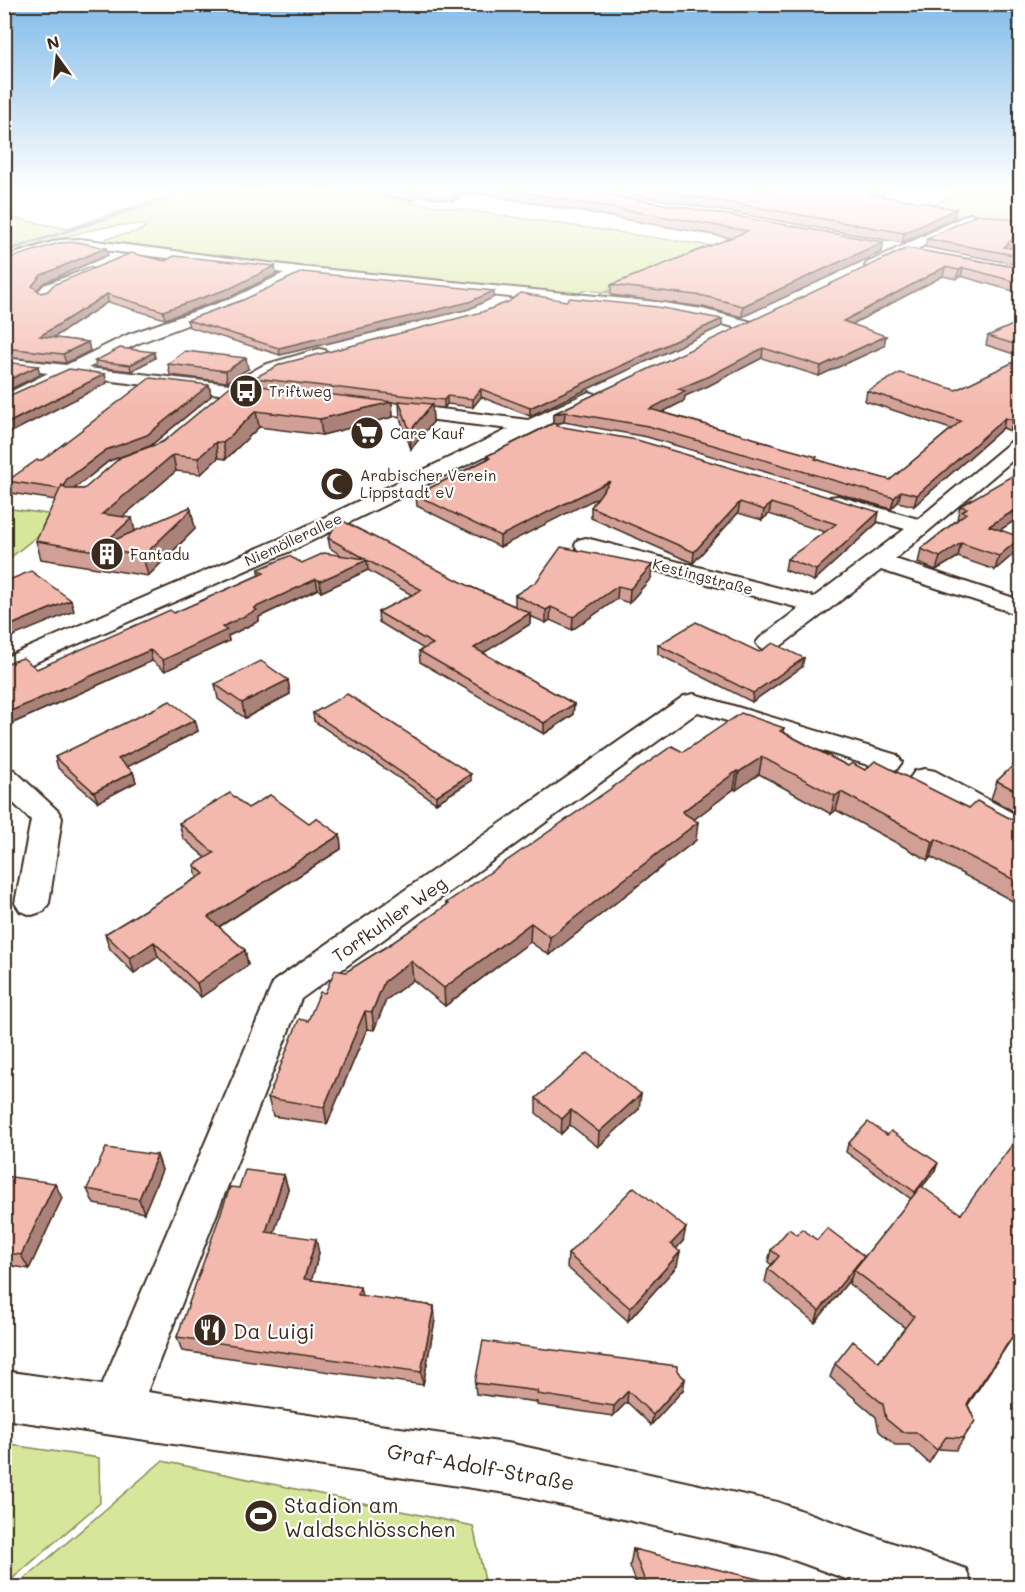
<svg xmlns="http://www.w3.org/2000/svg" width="1025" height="1592" font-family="Mali,sans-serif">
  <rect width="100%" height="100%" fill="#fff"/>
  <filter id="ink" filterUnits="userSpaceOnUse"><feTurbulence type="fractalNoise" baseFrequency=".0167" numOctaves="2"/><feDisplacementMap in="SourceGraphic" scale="12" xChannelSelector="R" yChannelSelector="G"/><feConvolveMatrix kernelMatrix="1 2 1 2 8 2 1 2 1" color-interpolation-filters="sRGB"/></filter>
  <g filter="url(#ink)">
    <path fill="#d6e69a" stroke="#88885c" stroke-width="1.5" d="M185,189H322L712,246L605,292L753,308L732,317L597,297L603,292L586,290L572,296L317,271L312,266L290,268L104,244L107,238L136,232L145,228L142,225C97,222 47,244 5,258L4,216L68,229Z
      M957,189H1020V227L956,217L933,207Z
      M5,508L62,516L5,562Z
      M4,1444L99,1458L100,1503L5,1585Z
      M162,1461L473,1526L486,1585L495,1587H15Z"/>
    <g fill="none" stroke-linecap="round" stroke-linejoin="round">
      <path fill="#6a8898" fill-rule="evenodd" d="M194,189H201L4,253V250Z"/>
      <defs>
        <path id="minor" d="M462,189H477V190L471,194Z
          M969,214L974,215L976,218L974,221L877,269H867L865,266L867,263Z
          M80,239L300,267L657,302L702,309L752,322L754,325L746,330L702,319L657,312L302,276L243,304L139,343L88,368L230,384L264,365L319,349L325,350L328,354L325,358L277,373L250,387L273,390L276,394L273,398C262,401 251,395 239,396C232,397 229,401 221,399L219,394L71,376L4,407V395L48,373L4,368V358L66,365L127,335L233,298L284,273L80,247L60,248L4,266V257L59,240Z
          M90,268L97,272L95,275L54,291L49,297H39L36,294L44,285Z
          M589,392L595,394L598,398L595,402L295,549L4,676V658L279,539L509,429L353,410L346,408L344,404L346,400L353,398L528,420Z
          M1020,438V454L895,559L1020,600V615L881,570L778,648L769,651L760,648L756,643L760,638L799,608L578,550L575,545L578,540L586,538L814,597L905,529L830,507L827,502L830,497L838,496L918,519L1013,440Z
          M694,694L897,755L902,762L897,769L887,771L698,712L301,999L147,1392L513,1444L777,1502L966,1569L973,1588H871L777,1554L513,1494L4,1419V1371L102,1385L274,981L684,696Z
          M4,768L14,770L58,811L62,818L49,903L44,911L32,915L20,911L15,903L31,820L4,794Z
          M925,769L935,771L1020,817V840L1009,837L915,785L910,778L915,771Z"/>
      </defs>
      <use href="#minor" stroke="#3b2a1e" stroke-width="4"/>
      <use href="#minor" fill="#fff" fill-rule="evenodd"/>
    </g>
    <path fill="#d29f96" stroke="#3b2a1e" stroke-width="1.5" d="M338,189H466V194L453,201L420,196L412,200Z
      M476,189H577L883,242L882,252L742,317L703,307L611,295V285L731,238L476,193Z
      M600,189H891L880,196L933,204V205L954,218L902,243Z
      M927,239L1020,250V266V265L925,247Z
      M907,248L1020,268V293L971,279L961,276L956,279L943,276L852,324L884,346L819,376L762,358L708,386L685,396L684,401L662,412L760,440V441L828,463L890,480L951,429L865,401L867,391L956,390L1020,359V429L1015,427L1010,431L1003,428L914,506L898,502L891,509L647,437L564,422L555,424L557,426L877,523L814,581L785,570L787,559L825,532L769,514L762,520L738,513L693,563L591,518V507L598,497L500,547L417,506L416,495L487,459V456L553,423V414Z
      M108,255L43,283L37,290L41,293L165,261L276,274L232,296L165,319L108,302L53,338L88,342L90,351L66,363L4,357V260Z
      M494,297L469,309L280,355L189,327L187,320Z
      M1020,322V356L986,345L988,336Z
      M722,326L530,416L481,397L473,407L447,404L444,408L432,407L433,422L411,449L400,418L399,403L392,402L393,417L322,435L259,427L226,459L218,458L201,474L176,471L122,517L135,531L191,510L195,529L148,576L41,559L36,541L56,500L11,493L7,481L42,460L209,385L211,396L150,446L109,461L74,489H84L255,386L254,378Z
      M154,352L155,358L131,371L96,367L95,361Z
      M168,364L248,369L227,382L170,375Z
      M1020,474L1000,530L1017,551L995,570L958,557L936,570L918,563L921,549L958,519H957L960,506Z
      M328,538L471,587L515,606V595L651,578L629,603L617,599L572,630L550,620L546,623L530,616V624L483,653L574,704L573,715L544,734L420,662L419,651L424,649L379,622L378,612L412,595L368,570L321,592L318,589L259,617V621L228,636L229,641L165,671L152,661L4,727V664L37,669L174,613L259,575V569L302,563L342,556L330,548Z
      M658,645L802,667L752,702L658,654Z
      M288,680L290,694L245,718L218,699L215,684Z
      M313,713L471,781L436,803L314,721Z
      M195,720L198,731L127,767L133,772L136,782L98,802L58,768L55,757Z
      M784,728L783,732L848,766L865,770L969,808L1020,823V905L931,857L928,860L836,810L831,814L759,774L736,790L734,789L694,819L696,840L549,955L530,942L445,1006L413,980L386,1000L374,1030L367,1029L327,1124L273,1116L268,1098L308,1021L325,993L346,972L392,943L446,906V903L683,752Z
      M1020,759V815L991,799L997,781Z
      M248,808L309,823L340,835L341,849L219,927L245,950L248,965L201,997L158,957L134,973L110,949L105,934L197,878L194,865L206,858L183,838L179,823Z
      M536,1098L639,1109L598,1147L570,1125L561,1134L536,1113Z
      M848,1144L935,1171L922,1187L968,1405L975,1421L956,1450L938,1449L929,1463L909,1445H895L879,1431L876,1417L830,1377L835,1364L879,1362L905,1328L849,1284L851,1278L815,1323L765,1282L768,1269L772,1265L768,1262L771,1250L797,1235L817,1240L862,1260L911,1199L846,1152Z
      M157,1155L162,1170L144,1213L94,1204L87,1189Z
      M284,1175L288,1189L274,1233L319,1253L311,1280L360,1287L362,1296L434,1306L435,1320L423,1385L182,1351L177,1337L239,1188Z
      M4,1176L62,1198L29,1269L13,1266L4,1283Z
      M683,1241L676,1249L677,1266L628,1321L567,1267L568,1254Z
      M677,1371L685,1379L683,1390L651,1425L627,1402L613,1416L537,1405V1402L476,1394L475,1383Z
      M633,1549L765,1587H638L630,1566Z"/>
    <path fill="#ab827a" stroke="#3b2a1e" stroke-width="1.5" d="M415,189H419L420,196L412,200V191Z
      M458,189H466V194L453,201V192Z
      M878,189H891L867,203L869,194Z
      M956,209L954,218L902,243L904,233Z
      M1020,232V238L1004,253V247Z
      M883,242L882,252L742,317L743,306Z
      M106,248L108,255L43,283L34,294L32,286L41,275Z
      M275,266L276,274L232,296L165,319L163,311Z
      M945,267L943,276L841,330L843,321Z
      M963,268L961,276L956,279L959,270Z
      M494,291V297L469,309L280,355L279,348Z
      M107,294L108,302L42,345L40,336Z
      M722,319V326L530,416V408Z
      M886,336L884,346L819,376L821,366Z
      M88,342L90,351L66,363L63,354Z
      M763,348L762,358L708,386L685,396L684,401L649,419L650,409L678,389Z
      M154,352L155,358L131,371L130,365Z
      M246,358L248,369L227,382L226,371Z
      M38,366L40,375L4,392V382Z
      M105,374L107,383L4,436V425Z
      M209,385L211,396L150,446L109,461L70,492L64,489L66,480L106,450Z
      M481,389V397L473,407V399Z
      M447,396V404L444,408V400Z
      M392,402L393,417L322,435L320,419Z
      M432,404L433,422L411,449L410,431Z
      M256,411L259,427L226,459L223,443Z
      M565,412L564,422L553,424V414Z
      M1018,417L1015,427L1010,431L1013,420Z
      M1005,418L1003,428L914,506L917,495Z
      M216,442L218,458L201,474L198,458Z
      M173,455L176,471L106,531L102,514Z
      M610,481L609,492L500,547V536Z
      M901,491L898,502L891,509L894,498Z
      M740,502L738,513L693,563L694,552Z
      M771,503L769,514L762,520L764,510Z
      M1020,507V517L985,540L989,526Z
      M191,510L195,529L148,576L143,556Z
      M879,512L877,523L814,581L816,570Z
      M132,518L136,535L98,549Z
      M1020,538L1017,551L995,570L999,556Z
      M961,543L958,557L936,570L940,557Z
      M367,560L368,570L321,592L320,581Z
      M652,565L651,578L629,603L630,589Z
      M316,579L318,589L259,617V621L228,636L229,641L165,671L163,660L254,608Z
      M618,586L617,599L572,630L573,617Z
      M71,600L74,611L4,640V628Z
      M551,607L550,620L546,623V610Z
      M530,613V624L474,659V648Z
      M4,644L8,654L4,656Z
      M150,650L152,661L4,727V714Z
      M804,658L802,667L752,702L753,693Z
      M288,680L290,694L245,718L242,703Z
      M574,704L573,715L544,734V723Z
      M195,720L198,731L121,770L118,759Z
      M762,757L759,774L736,790L739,772Z
      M737,771L734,789L680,830L682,812Z
      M133,772L136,782L98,802L94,792Z
      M471,774V781L436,803V796Z
      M841,792L836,810L831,814L835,796Z
      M698,822L696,840L549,955L550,937Z
      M340,835L341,849L212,931L208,917Z
      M936,839L931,857L928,860L933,842Z
      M531,923L530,942L445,1006L444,988Z
      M154,942L158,957L134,973L130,958Z
      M245,950L248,965L201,997L197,983Z
      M411,961L413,980L386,1000L374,1030L372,1012L384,982Z
      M365,1011L367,1029L327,1124L324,1107Z
      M641,1094L639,1109L598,1147L599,1132Z
      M571,1110L570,1125L561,1134L562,1119Z
      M157,1155L162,1170L144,1213L139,1199Z
      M938,1163L935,1171L912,1199L915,1192Z
      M284,1175L288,1189L270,1246L266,1232Z
      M55,1183L62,1198L29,1269L21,1255Z
      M686,1228L683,1241L668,1258L671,1244Z
      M316,1239L319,1253L308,1293L304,1279Z
      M4,1252L13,1266L4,1283Z
      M680,1252L677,1266L628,1321L630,1308Z
      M864,1256L859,1269L854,1270L851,1278L815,1323L819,1311Z
      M434,1306L435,1320L423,1385L421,1372Z
      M1020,1325V1326L960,1417L967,1404Z
      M685,1379L683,1390L651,1425L653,1415Z
      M628,1391L627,1402L613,1416L614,1406Z"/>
    <path fill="#f4b9ae" stroke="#3b2a1e" stroke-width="1.5" d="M435,189H458L453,192Z
      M504,189H577L883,242L743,306L704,296L611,285L748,231Z
      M651,189H878L869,194L933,204L932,205L956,209L904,233Z
      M978,214L1020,221V232L1004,247L1020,250V256L927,239Z
      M78,242L106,248L41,275L32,286L41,293L48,291L53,285L131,253L165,261L174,256L275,266L231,288L163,311L107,294L40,336L88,342L63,354L4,348V260L59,243Z
      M907,248L1020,268V283L973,270L963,268L959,270L945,267L843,321L886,336L821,366L763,348L710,376L678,389L685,391L650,409L760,440L759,441L817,457L815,459L828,463L890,480L961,421L867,391L900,373L956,390L1020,359V418L1018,417L1013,420L1005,418L917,495L901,491L894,498L648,426L565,412L553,414Z
      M302,272L494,291L469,302L279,348L187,320L243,300Z
      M521,293L566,301L570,298L657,307L722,319L530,408L481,389L473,399L447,396L444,400L254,378L281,364L482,312L508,302Z
      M1020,322V346L988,336Z
      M120,348L154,352L130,365L95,361Z
      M185,351L246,358L226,371L168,364Z
      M4,362L38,366L4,382Z
      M69,369L105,374L4,425V398Z
      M150,378L209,385L147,435L106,450L66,480L64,487L62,485L60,489L7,481L37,460H42Z
      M234,383L392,402L320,419L256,411L223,443L216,442L198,458L173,455L102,514L132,518L101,546L96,548V551L36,541L62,485L66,489H84L121,457L163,442Z
      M399,401L432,404L410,431Z
      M554,423L557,426L637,440L879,512L816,570L787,559L836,524L771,503L764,510L740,502L694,552L591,507L610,481L500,536L416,495L490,458L487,456Z
      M1017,473L1020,474V507L989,526L1020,537V538L999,556L961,543L940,557L921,549L966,513L962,512L967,508L960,506Z
      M190,507L191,510L143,556L96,548Z
      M339,519L471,587L530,613L474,648L574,704L544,723L419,651L433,644L378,612L422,590L367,560L320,581L316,579L254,608L257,610L222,627L227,630L163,660L150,650L4,714V664L23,658L37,669L170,610L174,613L264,573L259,569L289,556L302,563L324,553L366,559L328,538Z
      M561,547L652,565L630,589L618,586L573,617L551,607L546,610L515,595L536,582Z
      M31,571L71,600L4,628V582Z
      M696,622L759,652L773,643L804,658L753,693L658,645Z
      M261,661L288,680L242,703L215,684Z
      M347,694L471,774L436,796L313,713Z
      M170,701L195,720L118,759L133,772L94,792L55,757Z
      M741,713L784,728L780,731L848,766L852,763L865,770L875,761L969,808L977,801L1015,821L1020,823V883L936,839L933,842L841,792L835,796L762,757L739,772L737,771L682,812L698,822L550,937L531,923L444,988L411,961L384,982L372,1012L365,1011L324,1107L268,1098L299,1019L308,1021L320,992L325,993L335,970L346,972L392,943L448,904L446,903L672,746L683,752Z
      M1020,759V793L997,781Z
      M230,793L248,808L270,795L309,823L316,818L340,835L208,917L245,950L197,983L154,942L130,958L105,934L204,874L194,865L214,853L179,823Z
      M588,1053L641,1094L599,1132L571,1110L562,1119L536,1098Z
      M868,1122L887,1135L891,1131L938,1163L915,1192L848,1144Z
      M1020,1134V1325L967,1404L975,1421L963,1438L946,1437L937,1450L916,1432H902L886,1419L883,1404L835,1364L853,1341L879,1362L914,1316L854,1270L921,1186L961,1214Z
      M106,1148L157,1155L139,1199L87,1189Z
      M245,1170L284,1175L266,1232L316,1239L304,1279L360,1287L358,1295L434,1306L421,1372L177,1337L230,1187L239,1188Z
      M4,1176L55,1183L21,1255L4,1252Z
      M634,1187L686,1228L671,1244L680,1252L630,1308L568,1254Z
      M827,1228L864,1256L819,1311L768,1269L779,1256L771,1250L789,1229L797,1235L802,1229L817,1240Z
      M483,1341L677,1366V1371L685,1379L653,1415L628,1391L614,1406L537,1394L538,1391L475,1383Z
      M633,1549L762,1580L765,1587H647Z"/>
  </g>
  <linearGradient id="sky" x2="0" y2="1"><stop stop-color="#82bce9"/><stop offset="0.46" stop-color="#fff"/><stop offset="1" stop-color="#fff" stop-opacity="0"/></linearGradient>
  <rect width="1025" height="412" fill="url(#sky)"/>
  <defs>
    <symbol id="bus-disc" viewBox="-11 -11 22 22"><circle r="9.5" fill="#3b2a1e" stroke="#fff"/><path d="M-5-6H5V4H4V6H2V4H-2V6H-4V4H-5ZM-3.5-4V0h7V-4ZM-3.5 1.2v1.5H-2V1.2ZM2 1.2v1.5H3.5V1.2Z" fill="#fff"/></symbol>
    <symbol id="supermarket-disc" viewBox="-11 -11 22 22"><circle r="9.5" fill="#3b2a1e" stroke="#fff"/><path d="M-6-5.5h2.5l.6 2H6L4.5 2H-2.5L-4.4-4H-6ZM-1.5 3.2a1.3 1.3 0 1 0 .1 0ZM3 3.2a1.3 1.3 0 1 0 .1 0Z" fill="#fff"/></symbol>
    <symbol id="mosque-disc" viewBox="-11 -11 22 22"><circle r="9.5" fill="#3b2a1e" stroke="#fff"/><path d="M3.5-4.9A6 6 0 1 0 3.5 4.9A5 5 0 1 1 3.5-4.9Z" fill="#fff"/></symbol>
    <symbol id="building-disc" viewBox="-11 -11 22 22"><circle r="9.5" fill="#3b2a1e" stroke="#fff"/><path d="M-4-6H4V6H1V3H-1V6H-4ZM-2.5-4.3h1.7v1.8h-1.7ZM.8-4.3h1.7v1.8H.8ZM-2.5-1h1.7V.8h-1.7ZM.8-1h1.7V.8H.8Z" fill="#fff"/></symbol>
    <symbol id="restaurant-disc" viewBox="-11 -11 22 22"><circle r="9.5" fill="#3b2a1e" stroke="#fff"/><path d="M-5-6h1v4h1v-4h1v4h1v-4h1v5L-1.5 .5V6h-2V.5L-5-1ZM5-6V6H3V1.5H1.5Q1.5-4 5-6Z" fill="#fff"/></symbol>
    <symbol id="stadium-disc" viewBox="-11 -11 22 22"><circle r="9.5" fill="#3b2a1e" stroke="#fff"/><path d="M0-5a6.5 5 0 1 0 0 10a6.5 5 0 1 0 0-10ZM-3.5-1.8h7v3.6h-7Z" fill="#fff"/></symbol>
  </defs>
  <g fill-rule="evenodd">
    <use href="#bus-disc" x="227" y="372" width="38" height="38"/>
    <use href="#supermarket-disc" x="348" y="414" width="38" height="38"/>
    <use href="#mosque-disc" x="318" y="465" width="38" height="38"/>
    <use href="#building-disc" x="88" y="535" width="38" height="38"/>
    <use href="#restaurant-disc" x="191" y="1311" width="38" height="38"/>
    <use href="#stadium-disc" x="242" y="1497" width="38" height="38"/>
  </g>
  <g text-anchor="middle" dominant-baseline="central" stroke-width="4.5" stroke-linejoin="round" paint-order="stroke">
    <g font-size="15" fill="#3b2a1e" stroke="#fff" text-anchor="start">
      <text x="269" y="391">Triftweg</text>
      <text x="390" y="433">Care Kauf</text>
      <text x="360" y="475">Arabischer Verein<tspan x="360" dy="17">Lippstadt eV</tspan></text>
      <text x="130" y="554">Fantadu</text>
    </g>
    <g font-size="15" fill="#3b2a1e" stroke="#fff">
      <text transform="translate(293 539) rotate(-25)">Niemöllerallee</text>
      <text transform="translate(703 576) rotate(15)">Kestingstraße</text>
    </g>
    <g font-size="18" fill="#3b2a1e" stroke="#fff">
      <text transform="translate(389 919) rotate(-35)">Torfkuhler Weg</text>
    </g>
    <g font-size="21" fill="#3b2a1e" stroke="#fff" text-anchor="start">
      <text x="233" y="1330">Da Luigi</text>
      <text x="284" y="1504">Stadion am<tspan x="284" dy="24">Waldschlösschen</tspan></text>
    </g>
    <g font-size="21" fill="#3b2a1e" stroke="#fff">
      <text transform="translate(481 1466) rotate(10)">Graf-Adolf-Straße</text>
    </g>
  </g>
  <rect width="1025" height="1592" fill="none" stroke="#fff" stroke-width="24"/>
  <rect x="12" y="12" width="1001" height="1568" fill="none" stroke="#3b2a1e" stroke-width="2" filter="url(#ink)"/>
  <g transform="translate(57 57) rotate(345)" stroke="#ffffff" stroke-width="4.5" paint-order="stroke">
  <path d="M0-4.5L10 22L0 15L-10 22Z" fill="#3b2a1e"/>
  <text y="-9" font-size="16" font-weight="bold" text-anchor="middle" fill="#3b2a1e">N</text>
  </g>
</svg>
